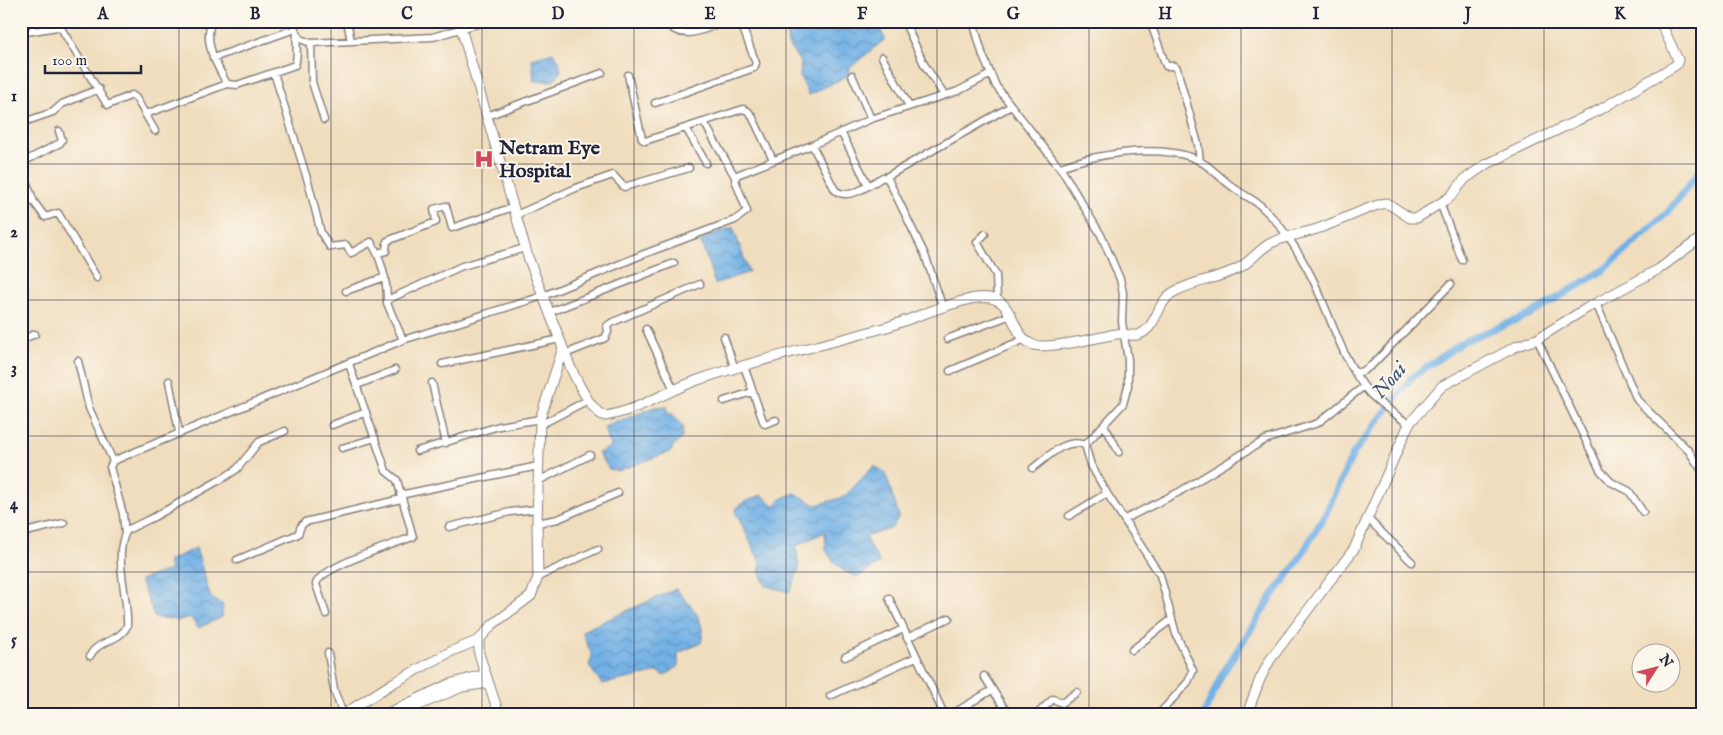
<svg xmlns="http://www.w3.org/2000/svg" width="1723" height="735" font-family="'IM FELL English',serif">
  <defs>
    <pattern id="water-waves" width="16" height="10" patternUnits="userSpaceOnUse" patternTransform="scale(1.25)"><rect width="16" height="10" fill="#72b1e6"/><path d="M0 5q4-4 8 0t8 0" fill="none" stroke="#5d90bc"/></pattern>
  </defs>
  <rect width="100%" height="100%" fill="#fbf7ec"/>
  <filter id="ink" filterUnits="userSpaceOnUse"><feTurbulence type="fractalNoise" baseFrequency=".02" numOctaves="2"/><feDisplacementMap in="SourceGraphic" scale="10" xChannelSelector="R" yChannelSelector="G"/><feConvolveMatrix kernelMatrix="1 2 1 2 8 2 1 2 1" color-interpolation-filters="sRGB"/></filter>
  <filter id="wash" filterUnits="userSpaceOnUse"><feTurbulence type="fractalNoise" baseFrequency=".0096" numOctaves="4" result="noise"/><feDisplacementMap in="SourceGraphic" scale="20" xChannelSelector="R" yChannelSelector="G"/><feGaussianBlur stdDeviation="1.12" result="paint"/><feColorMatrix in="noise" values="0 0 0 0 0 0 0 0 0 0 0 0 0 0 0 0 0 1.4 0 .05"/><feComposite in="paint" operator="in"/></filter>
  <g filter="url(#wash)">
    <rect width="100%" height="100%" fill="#f0ddbd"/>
    <path fill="url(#water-waves)" stroke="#4a6a90" d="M671,21H721L685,30Z
      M785,21H876L885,39L851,67L847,76L809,95L800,77L801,63L788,45Z
      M553,52L559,60L561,72L553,81H534L532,58Z
      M733,227L749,272L715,284L700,239Z
      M667,406V413L673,414L683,427L682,438L672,447V451L618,471L609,469L598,453L611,447L604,427L655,407Z
      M874,466L885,472L899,516L892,528L865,537L880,563L858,577L842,570L833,561L826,550L825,532L796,546L799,569L790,592L766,586L759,571L761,564L736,513V509L744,502L762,495L774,506L782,498L795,493L816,505L844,497Z
      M196,548L211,598L223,605L222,617L198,628L190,617L176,621L174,619L155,618L140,580L170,570L168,561Z
      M676,589C691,606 707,620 701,643L678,653V667L664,676L659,672L602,684L589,666L592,656L582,631Z"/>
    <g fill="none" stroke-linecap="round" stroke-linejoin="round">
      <path stroke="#72b1e6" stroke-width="7" d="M1204,714L1221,676L1272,596L1295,566L1326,513L1353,454L1411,378L1464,341L1529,315L1604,270L1668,212L1702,168"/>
    </g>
  </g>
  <g filter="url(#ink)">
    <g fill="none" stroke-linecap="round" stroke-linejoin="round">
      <defs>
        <path id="street" d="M32,21L33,30
          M206,21L210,27C205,47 218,67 227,84L237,85L295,65C299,53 295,45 297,33
          M291,21L300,39L311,43L433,37L487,21
          M347,21L351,41
          M665,21C682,44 705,28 727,21
          M904,21L924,64L944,95
          M973,21L983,56L996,86L1063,172L1101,235L1120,279L1123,293L1122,322L1128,360V386L1123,404L1085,445L1091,465L1108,495L1160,575L1176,634L1193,671L1188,682L1159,714
          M1150,21L1166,66H1174L1177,69L1198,144L1200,162
          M21,33L57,27L61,28L106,103L108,105L132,95L136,98L155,131
          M311,43L312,82L324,120
          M882,57L909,106
          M213,58L295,29
          M274,73L309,185L321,233L330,247L346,245L351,253L371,242C381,257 387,281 387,300
          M628,75L642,139L645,141L743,109L748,111L752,116L773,160
          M852,75L871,119
          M655,103L754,68L756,63L742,26L738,21
          M146,114L227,84
          M487,116L602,73
          M704,122L735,177
          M21,123L53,112L62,104L99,89
          M686,128L706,163
          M841,132L868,185
          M812,145L871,119L958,91L991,74
          M1060,167C1096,154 1153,145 1191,157C1209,163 1221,180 1237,190C1245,196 1255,200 1262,207C1282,225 1296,248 1309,272C1330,311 1340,359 1370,394C1381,405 1396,415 1409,424
          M886,177L1011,106
          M34,202L22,170L25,161L60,143L62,140L59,131
          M1440,203L1462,260
          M21,206L30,201L34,202L45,217L58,213L97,278
          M516,215L576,188L613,175L624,187L689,168
          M985,234L977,242L996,275L997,298
          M377,253L386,251L387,241L436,222L434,209L446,206L452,228L513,207
          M346,291L385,277
          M1596,303L1637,400L1689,451L1702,471
          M550,312L674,263
          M646,329L674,390
          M724,337L735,369
          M947,339L1011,315
          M1537,339L1600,470L1611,482L1629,491L1643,512
          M21,340L35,334
          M403,340L387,303V300L462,266L525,248
          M565,354L605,338L608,332L607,326L611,323L700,284
          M78,361L89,408L113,461
          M442,364L560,339
          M744,366L763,421L765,424L776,420
          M950,371L1025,339
          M1355,373L1363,371L1372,365L1451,284
          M169,381L179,432
          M432,383L446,443
          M357,385L395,370
          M724,401L752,392
          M332,425L366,412
          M540,425L588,400
          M1104,425L1119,452
          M342,448L375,438
          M417,451L499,426L540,419
          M1033,468C1047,458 1065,437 1085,445
          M538,481L590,455
          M400,495L538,466
          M1069,516L1107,493
          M1125,519L1179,492L1265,440L1318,423L1364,386
          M1368,519L1412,562
          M537,523L558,519L618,493
          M449,527L510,512L537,509
          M21,533L64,523
          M125,534L123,514L110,467L113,461L403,340L543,296L644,254L735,220L747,211L735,180L737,175L812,145L835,190C849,202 870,184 883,177L888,179L925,255L943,308
          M237,560L298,534L301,526L305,522L401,499
          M538,577L598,549
          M889,598L944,714
          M326,614L316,584C320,567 394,544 413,537L397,480L386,471L349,364
          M907,638L949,618
          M1132,650L1172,619
          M328,653L334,690L343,714
          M90,656C97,640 120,642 127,626C129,597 112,555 127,530L154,517L225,477L237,469L259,442L285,431
          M845,657L903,629
          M984,676L1008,714
          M830,696L916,657
          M952,714L992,690
          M1037,714L1053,699L1062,703L1077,692"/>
        <path id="secondary" d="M563,348C568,363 589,412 605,416C637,411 667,391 698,380C761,358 826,345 890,326C918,317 947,303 976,298C1017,292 1007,331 1031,344C1043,351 1100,337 1116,334C1123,333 1130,336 1137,335C1157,330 1156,303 1172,293C1192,281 1217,279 1237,269C1250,263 1259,249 1271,243C1285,236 1302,234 1317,229C1338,222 1359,211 1381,204L1387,203L1410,218H1417L1450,197L1465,179L1485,165L1601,109L1676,65L1678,60L1660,21
          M479,640V654L499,714
          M344,714L393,683L452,651L479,640L492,625L531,596L538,577L537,523L540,419L563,348L528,257L459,21
          M386,714L449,684L486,674
          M398,714L462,687L489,683
          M1247,714L1260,679L1270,660L1354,549L1409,424L1442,386L1517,346L1537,339L1587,308L1659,269L1702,237"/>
      </defs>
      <use href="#street" stroke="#89807c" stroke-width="9"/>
      <use href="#secondary" stroke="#89807c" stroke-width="11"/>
      <use href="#street" stroke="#fff" stroke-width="6"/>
      <use href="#secondary" stroke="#fff" stroke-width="9"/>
    </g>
  </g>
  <path fill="none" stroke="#22223b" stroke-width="1" stroke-opacity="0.55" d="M179,21V714M331,21V714M482,21V714M634,21V714M786,21V714M937,21V714M1089,21V714M1241,21V714M1392,21V714M1544,21V714M21,164H1702M21,300H1702M21,436H1702M21,572H1702"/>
  <defs>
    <symbol id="hospital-bare" viewBox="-9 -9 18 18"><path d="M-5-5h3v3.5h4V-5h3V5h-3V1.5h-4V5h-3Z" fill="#d1495b" stroke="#fbf7ec" stroke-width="2.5" paint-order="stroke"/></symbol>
  </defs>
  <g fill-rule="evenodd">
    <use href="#hospital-bare" x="470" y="145" width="28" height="28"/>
  </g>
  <g text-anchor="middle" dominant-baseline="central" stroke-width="4" stroke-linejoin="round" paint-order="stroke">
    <g font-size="20" font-weight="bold" fill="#22223b" stroke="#fbf7ec" text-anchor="start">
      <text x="499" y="148">Netram Eye<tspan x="499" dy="23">Hospital</tspan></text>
    </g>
    <g font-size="21" font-style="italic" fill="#3e5477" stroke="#fbf7ec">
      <text transform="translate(1390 381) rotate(-49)">Noai</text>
    </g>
  </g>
  <rect width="1723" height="735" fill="none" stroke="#fbf7ec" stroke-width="55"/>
  <g transform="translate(1656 668) rotate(54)"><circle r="24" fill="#fbf7ec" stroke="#a4a2a5"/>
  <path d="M0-4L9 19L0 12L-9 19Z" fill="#d1495b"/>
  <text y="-8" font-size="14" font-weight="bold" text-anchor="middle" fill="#22223b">N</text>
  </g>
  <path d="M45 65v8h96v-8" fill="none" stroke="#22223b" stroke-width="2.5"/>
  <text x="52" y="65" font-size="15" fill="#22223b" stroke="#fbf7ec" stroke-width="4" paint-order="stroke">100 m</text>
  <rect x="28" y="28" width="1668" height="680" fill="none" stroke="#22223b" stroke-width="2"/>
  <g font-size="16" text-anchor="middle" font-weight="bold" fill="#22223b">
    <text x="103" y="19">A</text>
    <text x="255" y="19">B</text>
    <text x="407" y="19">C</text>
    <text x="558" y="19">D</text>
    <text x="710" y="19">E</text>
    <text x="862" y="19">F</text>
    <text x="1013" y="19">G</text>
    <text x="1165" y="19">H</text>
    <text x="1316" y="19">I</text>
    <text x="1468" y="19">J</text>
    <text x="1620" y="19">K</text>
    <text x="14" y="101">1</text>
    <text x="14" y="237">2</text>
    <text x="14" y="373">3</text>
    <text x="14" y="509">4</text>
    <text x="14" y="645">5</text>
  </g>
</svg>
